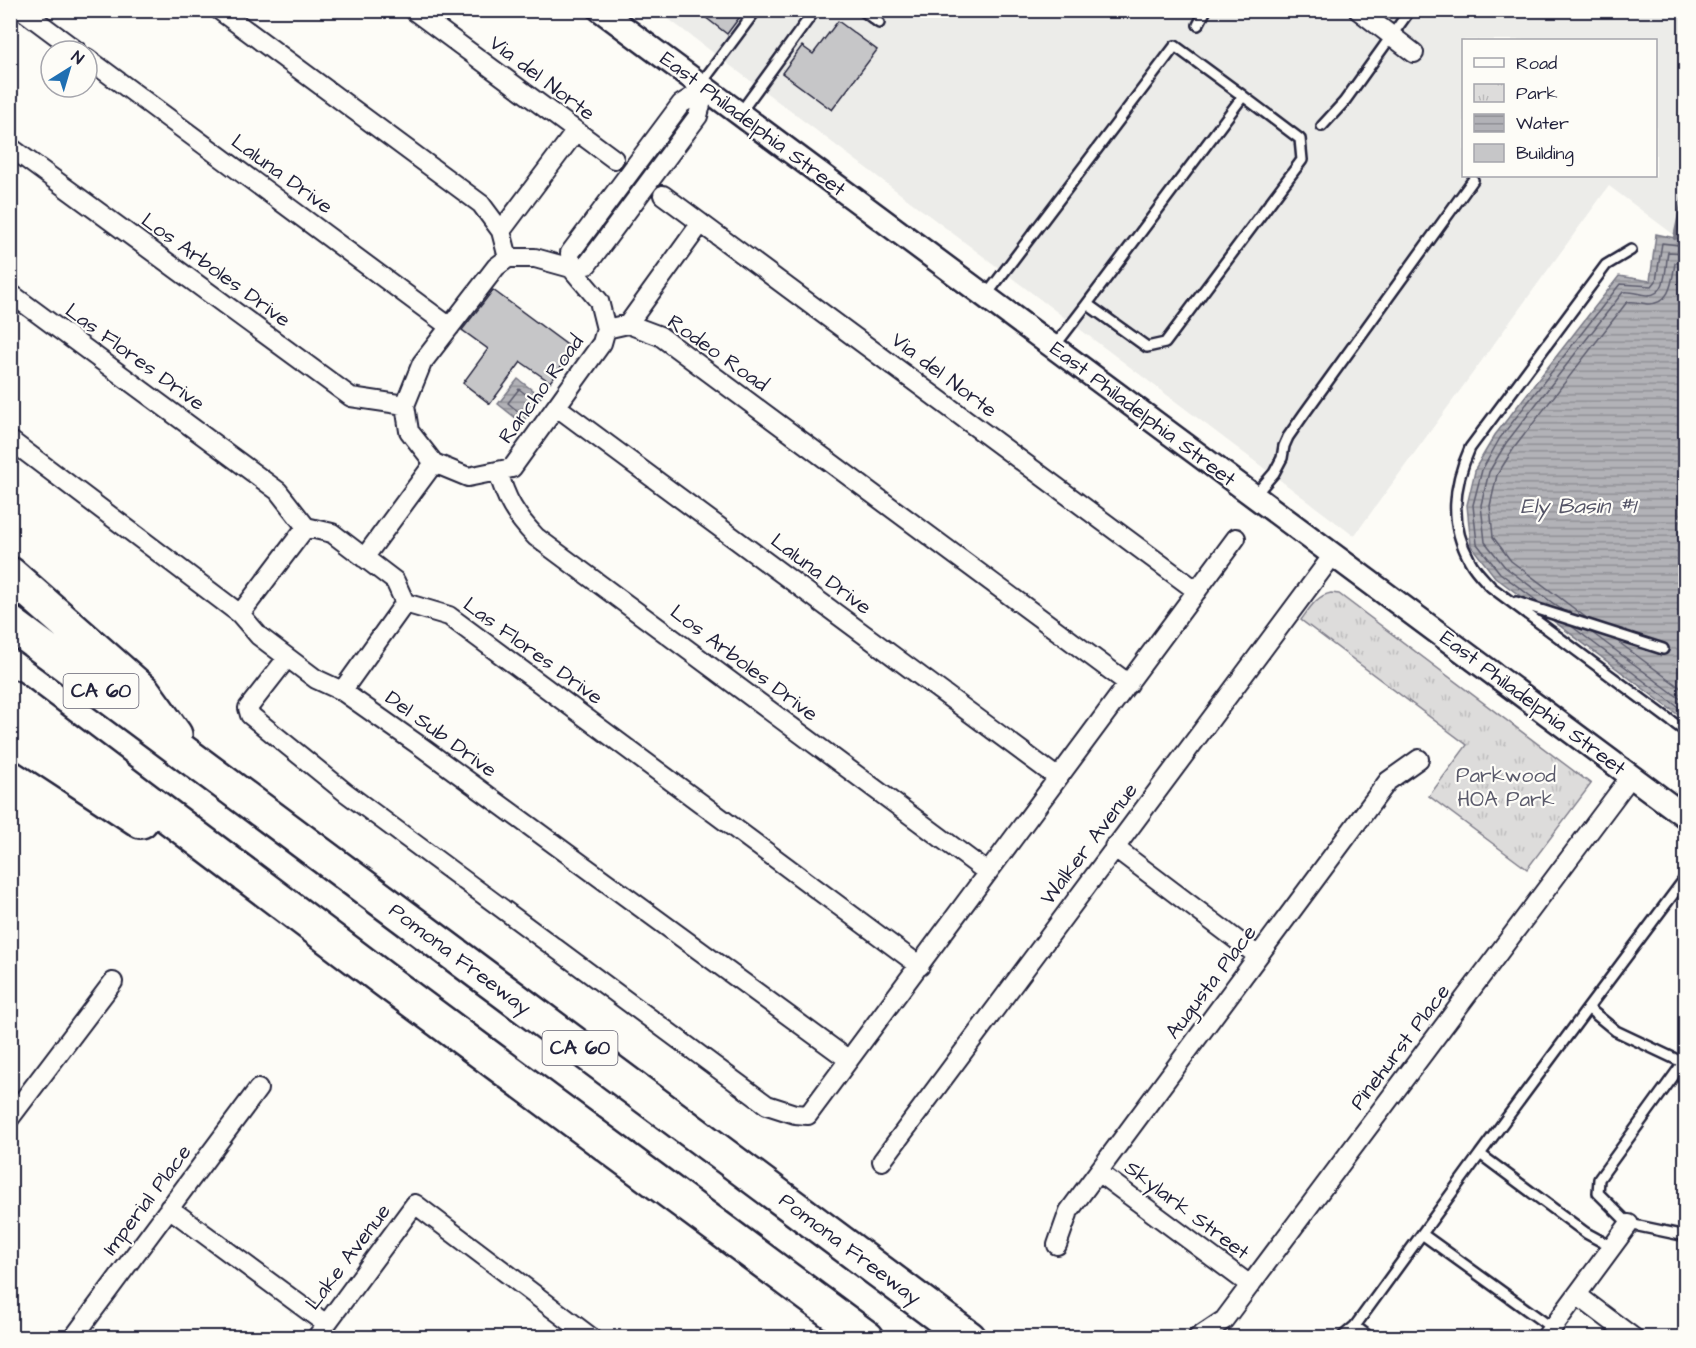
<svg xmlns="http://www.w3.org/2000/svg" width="1696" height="1348" font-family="'Architects Daughter',sans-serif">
  <defs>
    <pattern id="park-tufts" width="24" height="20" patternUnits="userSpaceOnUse" patternTransform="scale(1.5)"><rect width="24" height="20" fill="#dddcdb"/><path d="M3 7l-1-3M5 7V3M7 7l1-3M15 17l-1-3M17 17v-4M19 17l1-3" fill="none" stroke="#bdbcbd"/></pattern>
    <pattern id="water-rules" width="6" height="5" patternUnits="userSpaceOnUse" patternTransform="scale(1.5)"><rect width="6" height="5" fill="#b2b2b7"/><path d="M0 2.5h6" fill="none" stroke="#909096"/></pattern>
  </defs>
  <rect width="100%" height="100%" fill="#fdfcf7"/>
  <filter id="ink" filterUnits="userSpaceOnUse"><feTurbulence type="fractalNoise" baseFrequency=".0167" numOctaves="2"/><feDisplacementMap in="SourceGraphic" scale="12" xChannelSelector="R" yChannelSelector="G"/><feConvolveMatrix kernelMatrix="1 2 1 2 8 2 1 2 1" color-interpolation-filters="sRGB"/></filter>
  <g filter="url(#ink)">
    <path fill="#ecece9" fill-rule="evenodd" d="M658,11H1685V243L1609,186L1354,536ZM1464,40H1656V176H1464Z"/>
    <path fill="url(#park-tufts)" stroke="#807f8b" stroke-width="1.5" d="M1331,593L1339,594L1591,784L1527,869L1429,796L1467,745L1301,620C1310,608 1316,596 1331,593Z"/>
    <path fill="url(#water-rules)" stroke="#787885" stroke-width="1.5" d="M1656,234L1685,240V720L1495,577L1471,546L1467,505L1476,467L1495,435L1619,276L1650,281Z
      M518,379L541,397L522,423L498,404Z"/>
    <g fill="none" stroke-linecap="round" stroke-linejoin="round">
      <path stroke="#5c5c6d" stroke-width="1.5" d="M519,389L532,399L520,413L508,403Z
        M1541,604L1500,573L1477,544L1473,505L1482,470L1500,438L1620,284L1652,286L1656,281L1662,243L1686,246
        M1562,610L1505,567L1485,542L1481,505L1489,472L1506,443L1623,292C1631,291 1639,294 1647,295C1668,296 1665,266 1668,252L1686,253
        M1588,619L1511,561L1493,537L1490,506L1497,475L1514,448L1627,302C1634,301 1640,303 1647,304C1671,305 1672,281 1675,263L1686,262
        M1570,625L1686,713
        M1591,632L1686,703
        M1617,641L1686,692"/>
      <path stroke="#787885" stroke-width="4.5" d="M1675,238L1686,187"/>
    </g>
    <path fill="#c6c6c8" stroke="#22223b" stroke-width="1.5" d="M696,10H745L727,34Z
      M838,21L877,50L832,110L782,73L802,46L813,54Z
      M493,290L574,350L550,382L521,362L490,404L463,383L488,349L462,330Z"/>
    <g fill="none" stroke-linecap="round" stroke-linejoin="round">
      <defs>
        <path id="service" d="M862,10L879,23
          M1198,25L1206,10
          M700,85L756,10
          M740,113L815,10
          M1322,126L1344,102L1410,10
          M1631,250L1606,265L1470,448C1453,486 1449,523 1470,561C1475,571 1484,579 1491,587L1686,732
          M985,297L1175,46L1243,96
          M1054,347L1087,304L1147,347L1165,343L1302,160L1300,139L1243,96L1087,304
          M1254,496L1274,473L1282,458L1284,446L1288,437L1304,414L1473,180
          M1516,602L1663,649
          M1588,1008L1686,877
          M1683,1063L1599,1179L1598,1193L1629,1224L1686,1236
          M1422,1234L1552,1328
          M1612,1247L1586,1233L1480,1154L1588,1008L1616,1031L1686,1064
          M1341,1338L1355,1326
          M1371,1338L1355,1326L1480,1154"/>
        <path id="minor" d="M22,10L77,51
          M219,10L481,204L501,231L508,258
          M413,10L614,159
          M1358,10L1414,53
          M87,58L450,327
          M705,89L698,116L587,265L571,268L570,253L681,104Z
          M10,147L351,397L405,405
          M663,195L1197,591
          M501,231L576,131
          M508,258H535L571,268L599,301L606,329L602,343L512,468L468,477L434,463L409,431L405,405L422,363L496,267Z
          M10,293L278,491L306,527L332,533L395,581L405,603L449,616L920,966
          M628,324L701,223
          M606,329L628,324L660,336L1129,684
          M557,407L1058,778
          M10,440L240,614L259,636L316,679L342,691L423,748L849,1060
          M498,471C506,500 515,515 536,537L987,872
          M364,558L434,463
          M240,614L306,527
          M287,658L248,708L250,715L345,792L767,1105L795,1114L808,1115L1236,538
          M342,691L405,603
          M1114,847L1258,956
          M10,1118L113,982
          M882,1161L1333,555
          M1098,1172L1250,1285
          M169,1208L326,1324
          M1057,1245L1069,1211L1388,781L1419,759
          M1577,1295L1634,1338
          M73,1338L258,1089
          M316,1338L415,1204L592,1338
          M1197,1338L1224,1320L1631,776
          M1545,1338L1629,1224"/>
        <path id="tertiary" d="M600,10L1686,817"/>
        <path id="motorway" d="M10,574L144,692L175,735
          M10,623L969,1338
          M10,697L386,981L867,1338
          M10,735L141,821"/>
      </defs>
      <use href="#service" stroke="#22223b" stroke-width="14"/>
      <use href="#minor" stroke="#22223b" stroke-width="22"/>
      <use href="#tertiary" stroke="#22223b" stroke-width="27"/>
      <use href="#motorway" stroke="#22223b" stroke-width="38"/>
      <use href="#service" stroke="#fdfcf7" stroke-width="9"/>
      <use href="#minor" stroke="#fdfcf7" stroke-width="18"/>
      <use href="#tertiary" stroke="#fdfcf7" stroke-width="22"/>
      <use href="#motorway" stroke="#fdfcf7" stroke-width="33"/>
    </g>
  </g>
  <g text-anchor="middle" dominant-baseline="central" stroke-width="4.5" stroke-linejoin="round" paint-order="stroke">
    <g fill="#fdfcf7" stroke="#646373" stroke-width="1.5">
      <rect x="63.5" y="674" width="75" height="34" rx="4.5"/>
      <rect x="542.5" y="1031" width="75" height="34" rx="4.5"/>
    </g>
    <g font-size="20" font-weight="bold" fill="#22223b">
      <text x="101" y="691">CA 60</text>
      <text x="580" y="1048">CA 60</text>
    </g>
    <g font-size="21" fill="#22223b" stroke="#fdfcf7">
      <text transform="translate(542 78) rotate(37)">Via del Norte</text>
      <text transform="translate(753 124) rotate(37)">East Philadelphia Street</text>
      <text transform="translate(282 174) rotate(36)">Laluna Drive</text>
      <text transform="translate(216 270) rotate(36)">Los Arboles Drive</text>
      <text transform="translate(718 353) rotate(35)">Rodeo Road</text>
      <text transform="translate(135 357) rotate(36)">Las Flores Drive</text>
      <text transform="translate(944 375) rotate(37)">Via del Norte</text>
      <text transform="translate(541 389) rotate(-54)">Rancho Road</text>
      <text transform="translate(1143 414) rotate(37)">East Philadelphia Street</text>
      <text transform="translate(821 574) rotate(37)">Laluna Drive</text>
      <text transform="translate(533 651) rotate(36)">Las Flores Drive</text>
      <text transform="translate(744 663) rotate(37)">Los Arboles Drive</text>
      <text transform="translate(1533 703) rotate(37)">East Philadelphia Street</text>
      <text transform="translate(441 734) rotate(36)">Del Sub Drive</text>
      <text transform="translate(1089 844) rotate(-53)">Walker Avenue</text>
      <text transform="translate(460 959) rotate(37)">Pomona Freeway</text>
      <text transform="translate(1211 982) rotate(-53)">Augusta Place</text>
      <text transform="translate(1400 1047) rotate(-53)">Pinehurst Place</text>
      <text transform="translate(147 1200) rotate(-53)">Imperial Place</text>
      <text transform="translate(1187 1210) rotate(37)">Skylark Street</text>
      <text transform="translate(850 1249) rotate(37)">Pomona Freeway</text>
      <text transform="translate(348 1257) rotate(-53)">Lake Avenue</text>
    </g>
    <g font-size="21" fill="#5a5a6b" stroke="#fdfcf7">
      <text x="1506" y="775">Parkwood<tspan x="1506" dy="24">HOA Park</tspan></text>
    </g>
    <g font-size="22" font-style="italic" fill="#545466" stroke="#fdfcf7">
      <text x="1578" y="506">Ely Basin #1</text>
    </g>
  </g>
  <rect width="1696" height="1348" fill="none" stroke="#fdfcf7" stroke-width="36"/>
  <rect x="18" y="18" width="1660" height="1312" fill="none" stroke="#22223b" stroke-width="2" filter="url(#ink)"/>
  <rect x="1462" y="39" width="195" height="138" fill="#fdfcf7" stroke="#a5a5ac" stroke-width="1.5"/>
  <rect x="1474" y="58" width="30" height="9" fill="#fdfcf7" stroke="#a5a5ac" stroke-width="1.5"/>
  <text x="1516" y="69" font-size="18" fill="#22223b">Road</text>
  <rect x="1474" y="84" width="30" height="18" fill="url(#park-tufts)" stroke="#a5a5ac" stroke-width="1.5"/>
  <text x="1516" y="99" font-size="18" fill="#22223b">Park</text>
  <rect x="1474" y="114" width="30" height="18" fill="url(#water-rules)" stroke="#a5a5ac" stroke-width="1.5"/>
  <text x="1516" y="129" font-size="18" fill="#22223b">Water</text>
  <rect x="1474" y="144" width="30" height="18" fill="#c6c6c8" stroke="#a5a5ac" stroke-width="1.5"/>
  <text x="1516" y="159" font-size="18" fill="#22223b">Building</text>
  <g transform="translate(69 69) rotate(37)"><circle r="28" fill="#fdfcf7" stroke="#a5a5ac" stroke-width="1.5"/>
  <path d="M0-4.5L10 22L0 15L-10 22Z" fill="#1f6fb2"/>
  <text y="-9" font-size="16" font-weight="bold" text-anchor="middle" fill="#22223b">N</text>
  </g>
</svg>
